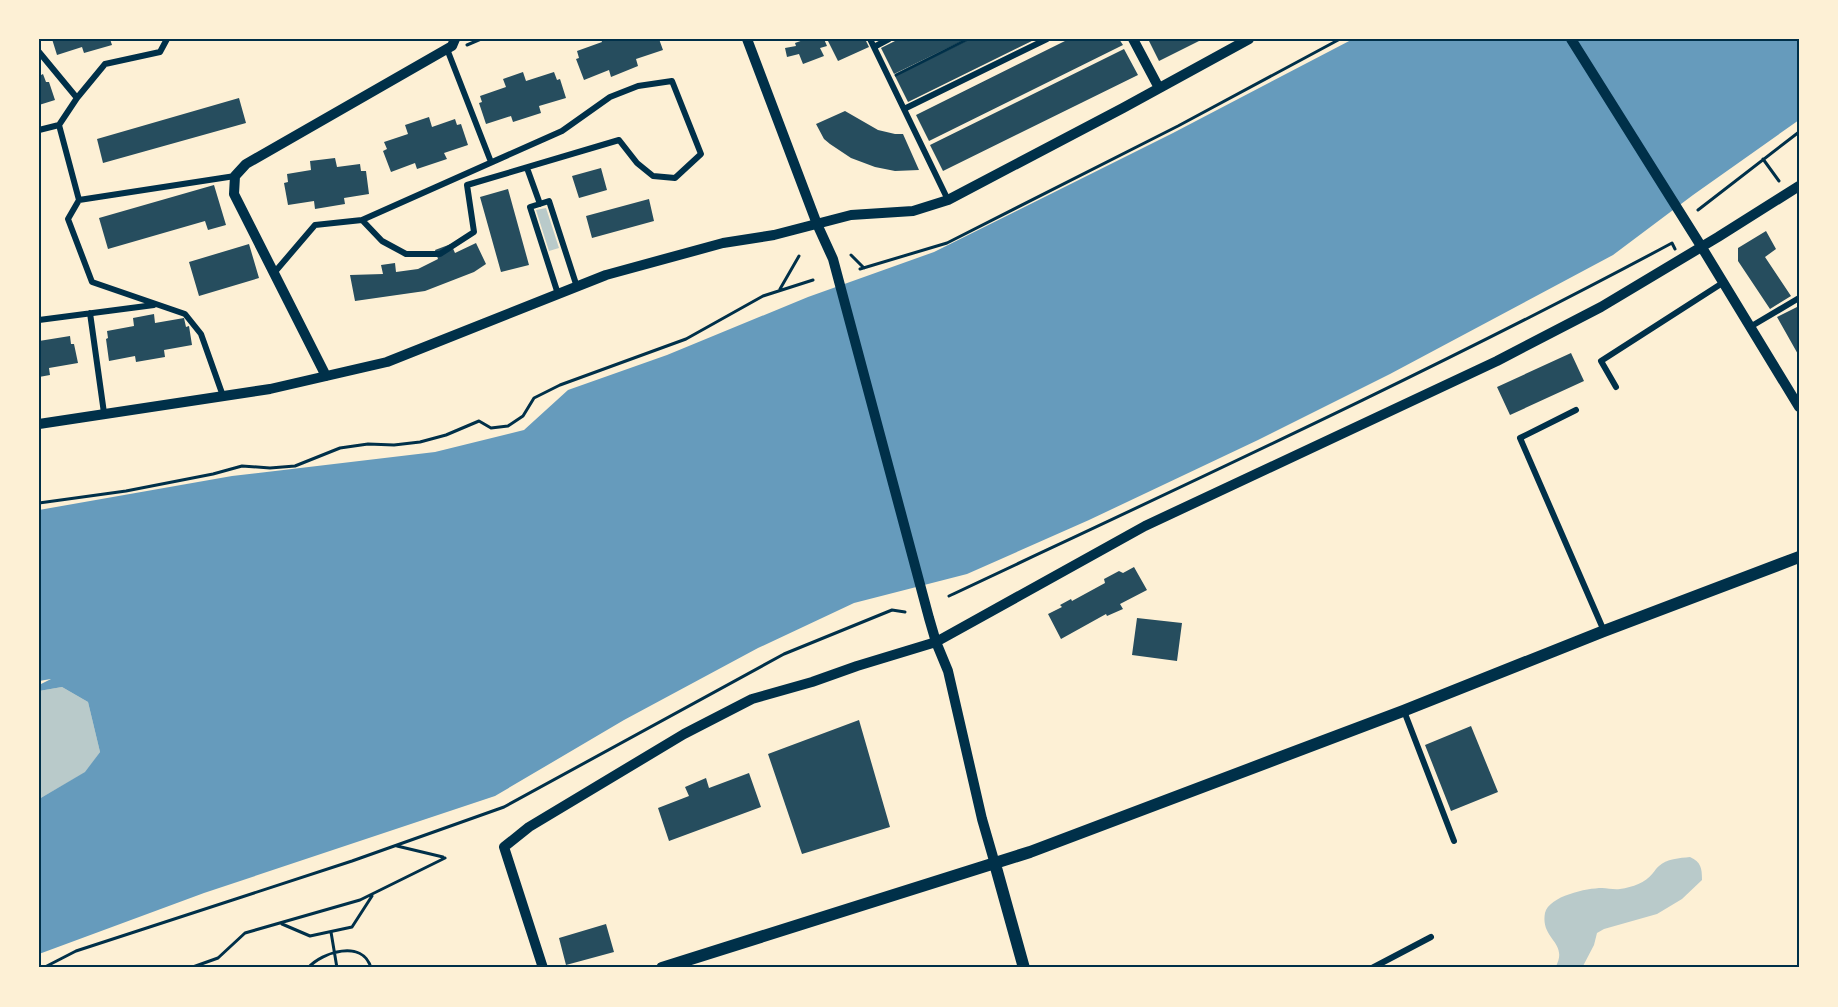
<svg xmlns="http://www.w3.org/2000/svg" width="1838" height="1007" font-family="'Zilla Slab',serif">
  <rect width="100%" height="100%" fill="#fdf0d5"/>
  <path fill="#b9caca" d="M546,208L559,248L549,251L536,210Z
    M62,687L88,702L100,752L86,772L39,799V691Z
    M1690,857C1701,862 1702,868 1702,880L1682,899L1657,914L1604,929L1597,933L1594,945L1582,968H1555C1570,942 1540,940 1545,913C1549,896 1587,888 1602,888C1608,888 1614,890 1620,889C1633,887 1645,883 1653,873C1655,871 1656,868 1659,866C1666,859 1680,858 1690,857Z"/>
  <path fill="#669bbc" d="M1353,39H1799V120L1693,195L1613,255L1390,374L1258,440L1089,520L967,574L854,603L758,648L624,720L495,796L204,893L39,954V799L85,772L100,752L88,702L62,687L39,691V685L51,679L39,681V510L232,476L435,452L524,430L568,390L667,355L808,297L934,252L1173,133Z"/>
  <path fill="#264d5e" d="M52,39H110L112,45L84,53L82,47L57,55Z
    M601,39H659L663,50L636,59L638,66L611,77L609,70L584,80L576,59L579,58L577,51L602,42Z
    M806,39H817L818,41L824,39L827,46L820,48L824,56L803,64L799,54L787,57L785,48L796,46L795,43Z
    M827,39H865L869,47L838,61Z
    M899,39H966L894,74L881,48Z
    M970,39H1036L908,102L895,76Z
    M1069,39H1119L1123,45L929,141L916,115Z
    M1148,39H1203L1159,61Z
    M1124,49L1138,75L943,171L930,145Z
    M523,72L526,81L554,72L557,80L560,79L566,98L539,106L541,113L513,122L511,116L486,124L479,103L482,102L480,96L506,87L503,79Z
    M43,74L46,82H49L55,100L39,105V76Z
    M239,98L246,123L103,163L97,139Z
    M845,111L878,130L895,134H903L919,170L895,171L875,167L851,158L830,144L824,139L816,124Z
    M429,117L432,127L455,119L457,125L461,124L468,145L444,153L447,159L417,169L415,163L391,172L383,151L387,149L384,142L408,134L405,125Z
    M335,158L337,167L360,164L361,171H366L369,194L344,198L345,204L315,209L314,201L288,205L284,183L288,182L287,174L311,170L310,161Z
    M601,168L607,190L579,198L572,176Z
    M214,185L226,225L208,230L205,221L108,249L99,218Z
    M508,189L529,265L501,272L480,197Z
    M649,199L654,221L592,238L586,216Z
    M1766,231L1776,249L1765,257L1791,296L1770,309L1738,261V248Z
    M476,243L486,264L474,272L425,291L355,301L350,275L383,274L381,265L395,263L396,272L418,269L438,259L435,250L451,244L455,253Z
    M249,244L259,278L199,296L189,262Z
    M1799,306V356L1777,317Z
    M154,314L155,323L184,318L186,327L189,326L192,345L164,350L165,357L136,362L135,356L109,361L106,339L108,338L107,331L134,326L133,318Z
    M70,336L71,344H74L78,363L49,368L50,375L39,377V341Z
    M1571,353L1584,381L1510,415L1497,387Z
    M1134,567L1147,590L1120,604L1123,609L1107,616L1106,614L1061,639L1048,614L1062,607L1060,605L1071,599L1072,601L1105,583L1104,579L1119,571L1123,573Z
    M1137,618L1182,623L1177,661L1132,655Z
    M859,720L890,827L802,854L768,754Z
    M1471,726L1498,792L1451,811L1425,745Z
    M749,773L761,807L669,841L658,808L689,796L685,787L706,778L709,788Z
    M606,924L614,952L566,965L559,938Z"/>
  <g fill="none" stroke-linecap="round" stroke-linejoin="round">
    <path stroke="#003049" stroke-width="3" d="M467,45L481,39
      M896,75L968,39
      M1763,159L1779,181
      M1698,210L1799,132
      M851,255L864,268
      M860,269L947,243L1178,126L1340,39
      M780,289L799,256
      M39,503L126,491L213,474L242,466L270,468L295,466L340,448L368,444L394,445L420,442L446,435L479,421L491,428L508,426L523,416L534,398L560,385L686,339L763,296L813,280
      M949,596C1191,482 1435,370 1672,243L1675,249
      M397,846L443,857
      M282,924L310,936L352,927L372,896
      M331,932L337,968
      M43,968L76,951L352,861L504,807L784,654L892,610L905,612
      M190,968L218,958L245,933L360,900L445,858
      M308,968C322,952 363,939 371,968"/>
    <path stroke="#003049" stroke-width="6" d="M167,39L160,52L105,64L77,98L59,125L79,200L68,219L92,282L185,314L201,334L223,396
      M870,39L948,200
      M874,47L889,39
      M447,49L491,162
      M39,52L77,98
      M904,109L1047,39
      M39,130L59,125
      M527,168L540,204
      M79,200L235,176
      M274,273L315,225L362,220L382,241L406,254H440L474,232L467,185L619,140L637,163L653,176L675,178L701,154L672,81L638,86L610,97L562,131L362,220
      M558,294L530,207L549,201L577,287
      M90,313L104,413
      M39,320L154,305
      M1750,327L1799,298
      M1616,387L1601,361L1724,282
      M1576,410L1520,438L1604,631
      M1404,711L1454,841
      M1372,968L1431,937"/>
    <path stroke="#003049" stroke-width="10" d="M747,39L817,224L833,259L929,618L936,642L948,671L982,819L995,864
      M1133,39L1159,88
      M1571,39L1701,246L1799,407
      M326,376L234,194L235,176L246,164L452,46L455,39
      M39,424L270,389L387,362L606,275L723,243L774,235L851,215L913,211L948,200L1123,108L1249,39
      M543,968L504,847L529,827L684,734L752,699L812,682L857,666L936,642L1145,526L1497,361L1601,307L1718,237L1799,186"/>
    <path stroke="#003049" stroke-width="12" d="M995,864L1024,968
      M662,968L1030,852L1403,711L1604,631L1799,557"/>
  </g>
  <rect width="1838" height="1007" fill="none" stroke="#fdf0d5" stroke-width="81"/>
  <rect x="40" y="40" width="1758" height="926" fill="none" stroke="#003049" stroke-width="2"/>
</svg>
